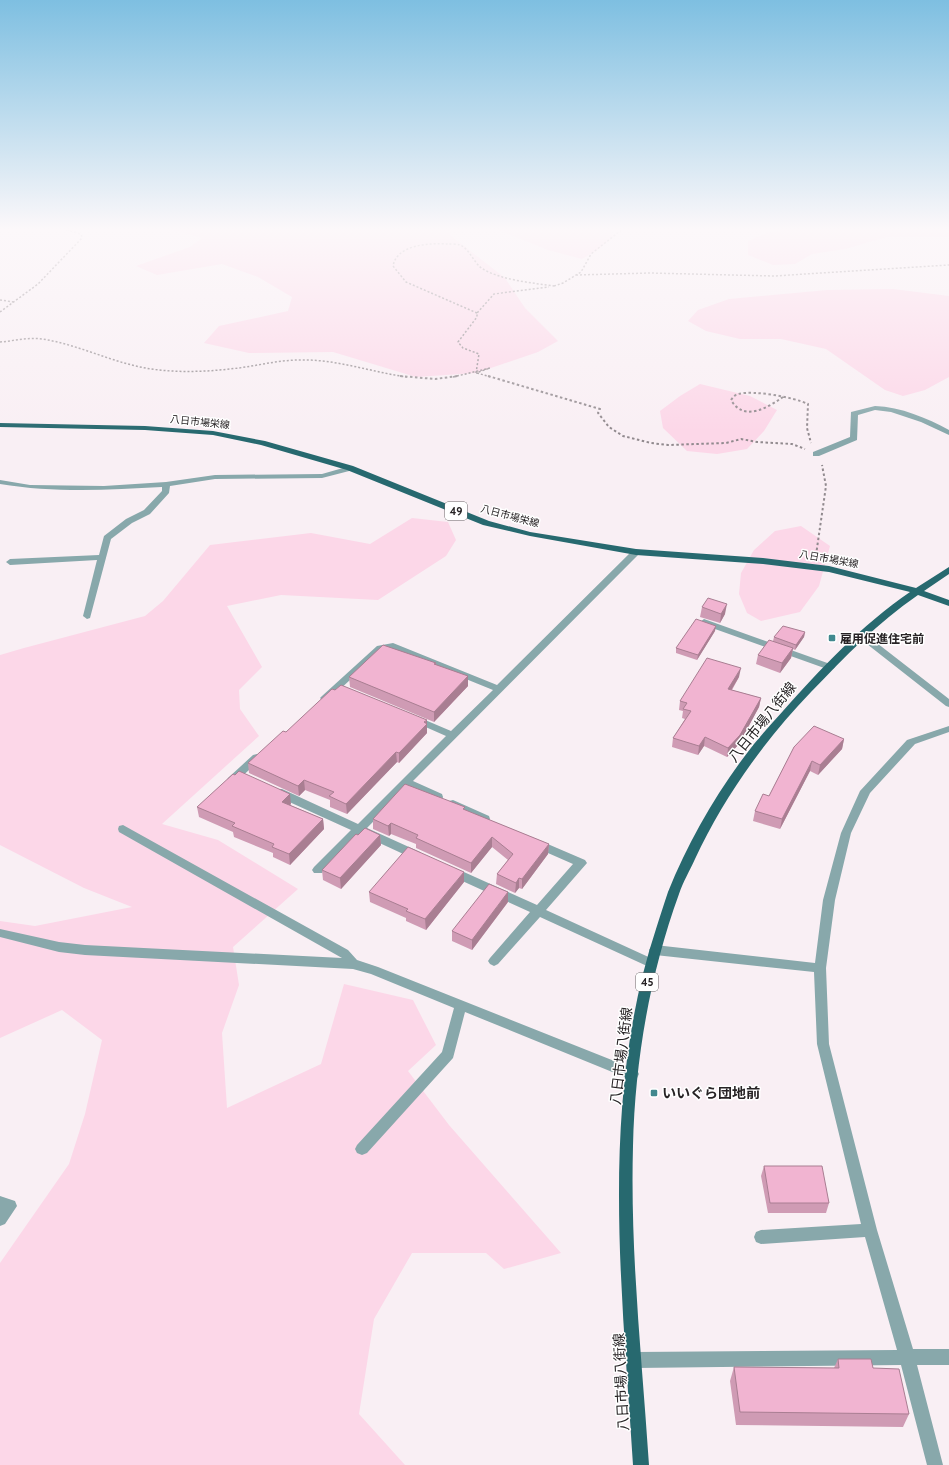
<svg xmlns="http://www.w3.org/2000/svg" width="949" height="1465" font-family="Cabin,'Noto Sans JP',sans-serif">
  <rect width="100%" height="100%" fill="#f9eff4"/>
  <path fill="#fcd7e8" d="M163,227H448L450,235L505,278L525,308L558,341L538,352L476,373L416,377L333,352L249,353L204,343L219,326L288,311L292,297L258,277L222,264L157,275L136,266L190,247L202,238Z
    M491,227H609L613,237L599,249L582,259L548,250Z
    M799,227H949V237H887L845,249L812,254L795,264L773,265L748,255V241L767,233Z
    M893,289L949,296V377L925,390L903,396L885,390L826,349L781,339H740L706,331L688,321L698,310L729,299L827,290Z
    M700,384L750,396L777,410L764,431L747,449L717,454L687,451L663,428L660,411L680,396Z
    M412,518L448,522L456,540L446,556L378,600L281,595L227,606L262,667L239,690L240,709L259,736L162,824L218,840L298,889L233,947L239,985L222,1033L227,1108L321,1064L344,984L413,1000L436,1045L408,1071L449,1125L561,1253L504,1269L486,1253H412L374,1319L359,1414L405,1465H0V1263L69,1164L85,1114L102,1040L62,1010L0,1038V921L35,926L132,907L84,888L0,845V655L24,648L145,616L163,601L210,545L311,533L370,544Z
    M801,526L830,546L819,586L800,612L761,621L747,613L739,594L741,573L754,550L775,531Z"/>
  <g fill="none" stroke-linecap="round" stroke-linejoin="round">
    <path stroke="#918a8e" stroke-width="1.5" stroke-dasharray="2 2" stroke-linecap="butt" d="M576,275L650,273L774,276L949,265
      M554,286L563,283L581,272L591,254L625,227
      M0,300L14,302
      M0,312L38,284L82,238L81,234L57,227
      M477,313L406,282L393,266C397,244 430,243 448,244C451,244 457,244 460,245C470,249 474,264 483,269C501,280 533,283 554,286
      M0,342C14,341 28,337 42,339C82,345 118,366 159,370C188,373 217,371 246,367C264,364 282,360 300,360C336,359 371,372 407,377
      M476,373L479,354L463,348L458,342L477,317V313L494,294L549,287
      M477,373L491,377
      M453,377L490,368L476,373"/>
    <path stroke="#918a8e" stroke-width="2" stroke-dasharray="2.5 2.5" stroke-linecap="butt" d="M400,376L435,379L458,376
      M488,376L600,409L598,413L609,427L623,436L651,443L668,445L726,443L741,439L757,442L792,444L805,449
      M783,397C767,408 744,422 731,400C733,397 735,395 738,394C754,390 793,397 808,404L807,428L811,443
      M816,555L826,486L822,465"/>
    <path fill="#88a8ab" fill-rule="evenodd" d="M875,406C901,407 927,418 949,430V435L921,422L891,412L875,410L858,415L857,440L819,456H813V452L850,437L851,412Z
      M350,466L354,468L353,470L322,478L215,479L170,486L169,493L150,514L132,523L111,539L90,618L87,619L83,616L97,560L10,565L6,562L10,559L99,555L104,536L126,519L144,510L162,491V487C108,490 54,493 0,484V480L30,485L104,486L166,482L215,475L322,474Z
      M636,549L640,552L639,554L413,781L442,794L443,797L442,800H434L407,787L367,828L420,852L422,855L420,858H412L360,834L322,873H314L312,870L314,867L351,830L274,795L273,792L274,789H282L358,824L446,736L412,721L410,719L412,717H418L451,731L493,690L392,649L383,650L328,700H322L320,698L322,696L377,646L393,643L497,685L633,550Z
      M704,619L833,665L835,667L833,669H827L701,624L700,622Z
      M861,632L864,633L949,699V707L946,706L858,637L856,635L858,633Z
      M949,726V732L915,744L870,793L851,833L835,900L826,968L829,1044L877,1230L913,1349H949V1365H917L943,1465H927L901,1365L635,1368L629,1366L627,1360L629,1354L635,1352L897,1350L865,1237L761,1244L756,1242L754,1237L756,1232L761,1230L861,1224L817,1044L814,972L655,955L651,953L649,950L651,947L655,945L815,963L823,900L841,833L860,791L907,740Z
      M257,754L262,757L261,759L236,782H228L227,780L228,778L253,755Z
      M453,800L489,816L490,819L489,822H481L449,807L448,804L449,801Z
      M123,825L348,950L357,960L378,967L637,1070L639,1074L637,1078L632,1080L627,1078L465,1012L453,1058L367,1153L362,1155L357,1153L355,1149L357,1145L442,1052L454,1008L371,974L353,969L85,955L59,952L0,937V929L59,942L85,945L342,958L119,832L118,829L119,826Z
      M536,839L585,860L587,863L546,910L655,960L657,963L655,966L651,968L647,966L540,917L498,964L494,966L490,964L488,961L490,958L530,912L447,874L445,871L447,868H455L537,905L573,864L532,846L530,843L532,840Z
      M0,1196L15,1201L17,1206L5,1224L0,1226Z"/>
    <path fill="#27696f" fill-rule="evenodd" d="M0,423L145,426L213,431L265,441L353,466L489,521L530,532L636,549L763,558L829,566L916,588L949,567V574L924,591L949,600V606L918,595C877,623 846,656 811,692C764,741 724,797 695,859C690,870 683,882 679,894C650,974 635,1060 633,1146C630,1252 642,1359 649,1465H633C622,1287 599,1102 656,929C660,916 664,904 668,892C689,840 719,788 754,744C763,733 773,722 783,711C821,668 862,625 910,592L829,572L763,564L636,555L530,536L483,525L347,470L261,445L213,435L145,430L0,427Z"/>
  </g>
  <path fill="#cf9bb4" d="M702,607L725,614L720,623L700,617Z
    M715,631L697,660L676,653V648Z
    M805,632L804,637L795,650L793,649L791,658L780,673L756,664L758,655L773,641L774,637Z
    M436,663V665L468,686L434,722L350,687L349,677Z
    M739,677L732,690L761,698L759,707L739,744L727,757L704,746L698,755L672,747L673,738L685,719L682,718L683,711L679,710L680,701Z
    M427,720V733L399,763L397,762L347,814L330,807V800L305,790L299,796L249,773L248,763L286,732Z
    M844,739L842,749L818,775L810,771L780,829L753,821L755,811L769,796L794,747Z
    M291,804L290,805L323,819L324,829L290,865L273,857V853L234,837L233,832L199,817L197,807Z
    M465,810L549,844L548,854L522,889L519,888L515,893L496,884L497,874L508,860L492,847L471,873L416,848V844L391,834L389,836L373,829V819Z
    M358,835H380L381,845L341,889L323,880L322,870Z
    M464,882L426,930L406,921V918L370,902L369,892Z
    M508,902L472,950L452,941V931Z
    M764,1166L829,1203L826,1213H768L761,1176Z
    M838,1359L873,1368L909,1414L903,1427L736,1425L730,1381L734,1367L834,1368Z"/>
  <path fill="#a97e92" d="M727,604L725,614L720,623L721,614Z
    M716,626L715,631L697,660L698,655Z
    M805,632L804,637L795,650L796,645Z
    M793,648L791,658L780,673L782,663Z
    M741,668L739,677L727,697L728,689Z
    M468,676V686L434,722V712Z
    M761,698L759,707L739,744L727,757L728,748Z
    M427,720V733L399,763V753Z
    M705,737L704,746L698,755L699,746Z
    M844,739L842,749L818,775L820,765Z
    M396,752L397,762L347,814L346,804Z
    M812,761L810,771L780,829L782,819Z
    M304,780L305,790L299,796L298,786Z
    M290,794L291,804L283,812L282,802Z
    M323,819L324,829L290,865L289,854Z
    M391,823V834L389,836L388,826Z
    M380,835L381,845L341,889L340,878Z
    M492,837V847L471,873V863Z
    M549,844L548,854L522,889V879Z
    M464,872V882L426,930L425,919Z
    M519,878V888L515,893L516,883Z
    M508,892V902L472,950V940Z"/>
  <path fill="#f1b4d1" stroke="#a97e92" d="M708,598L727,604L721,614L702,607Z
    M696,619L716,626L698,655L676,648Z
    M783,626L805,632L796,645L774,637Z
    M769,640L793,648L782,663L758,655Z
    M383,645L436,663L434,664L468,676L434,712L349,677Z
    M707,658L741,668L728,689L761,698L740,735L728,748L705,737L699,746L673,738L691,711L683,709L687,703L680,701Z
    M341,685L427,720L424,722L427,724L399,753L396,752L346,804L329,796L334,792L304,780L298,786L248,763L283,731L286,732L332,689L335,690Z
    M814,726L844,739L820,765L812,761L782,819L755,811L763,794L769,796L794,747Z
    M239,771L290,794L282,802L323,819L289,854L272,847L274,844L232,826L235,823L197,807L233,774L235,775Z
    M405,784L465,807L463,809L549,844L522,879L519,878L516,883L497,874L513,854L492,837L471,863L416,838L418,835L391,823L388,826L373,819Z
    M365,828L380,835L340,878L322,870L356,834L358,835Z
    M408,847L464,872L425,919L406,911L408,909L369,892Z
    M489,884L508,892L472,940L452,931Z
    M764,1166H822L829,1203H770Z
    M838,1359H871L873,1368L899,1369L909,1414L740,1412L734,1367L839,1368Z"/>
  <linearGradient id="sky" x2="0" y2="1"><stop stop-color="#7ebfe1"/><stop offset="0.53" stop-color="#fcf8fa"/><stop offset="1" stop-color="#fcf8fa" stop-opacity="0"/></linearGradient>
  <rect width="949" height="432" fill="url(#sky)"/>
  <g fill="#41888e" stroke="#fff" stroke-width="1.5">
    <rect x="828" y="634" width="8" height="8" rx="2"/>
    <rect x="650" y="1089" width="8" height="8" rx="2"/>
  </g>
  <g text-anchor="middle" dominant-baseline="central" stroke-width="3" stroke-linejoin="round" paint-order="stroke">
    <g font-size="10" fill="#272325" stroke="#fff">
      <text transform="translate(200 422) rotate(6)">八日市場栄線</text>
      <text transform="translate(510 516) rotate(15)">八日市場栄線</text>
      <text transform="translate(829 559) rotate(10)">八日市場栄線</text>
    </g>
    <g fill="#fff" stroke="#686566" stroke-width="1">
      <rect x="445" y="502" width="22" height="18" rx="3"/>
      <rect x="636" y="973" width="22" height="18" rx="3"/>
    </g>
    <g font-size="11" font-weight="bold" fill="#272325">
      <text x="456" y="511">49</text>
      <text x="647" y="982">45</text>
    </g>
    <g font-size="12" font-weight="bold" fill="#272325" stroke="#fff" text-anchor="start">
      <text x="840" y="638">雇用促進住宅前</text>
    </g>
    <g font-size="14" fill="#272325" stroke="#fff">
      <text transform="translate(762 722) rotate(-51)">八日市場八街線</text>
      <text transform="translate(621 1056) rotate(-83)">八日市場八街線</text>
      <text transform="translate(621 1382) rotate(-93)">八日市場八街線</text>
    </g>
    <g font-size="14" font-weight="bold" fill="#272325" stroke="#fff" text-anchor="start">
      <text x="662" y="1093">いいぐら団地前</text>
    </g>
  </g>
</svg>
